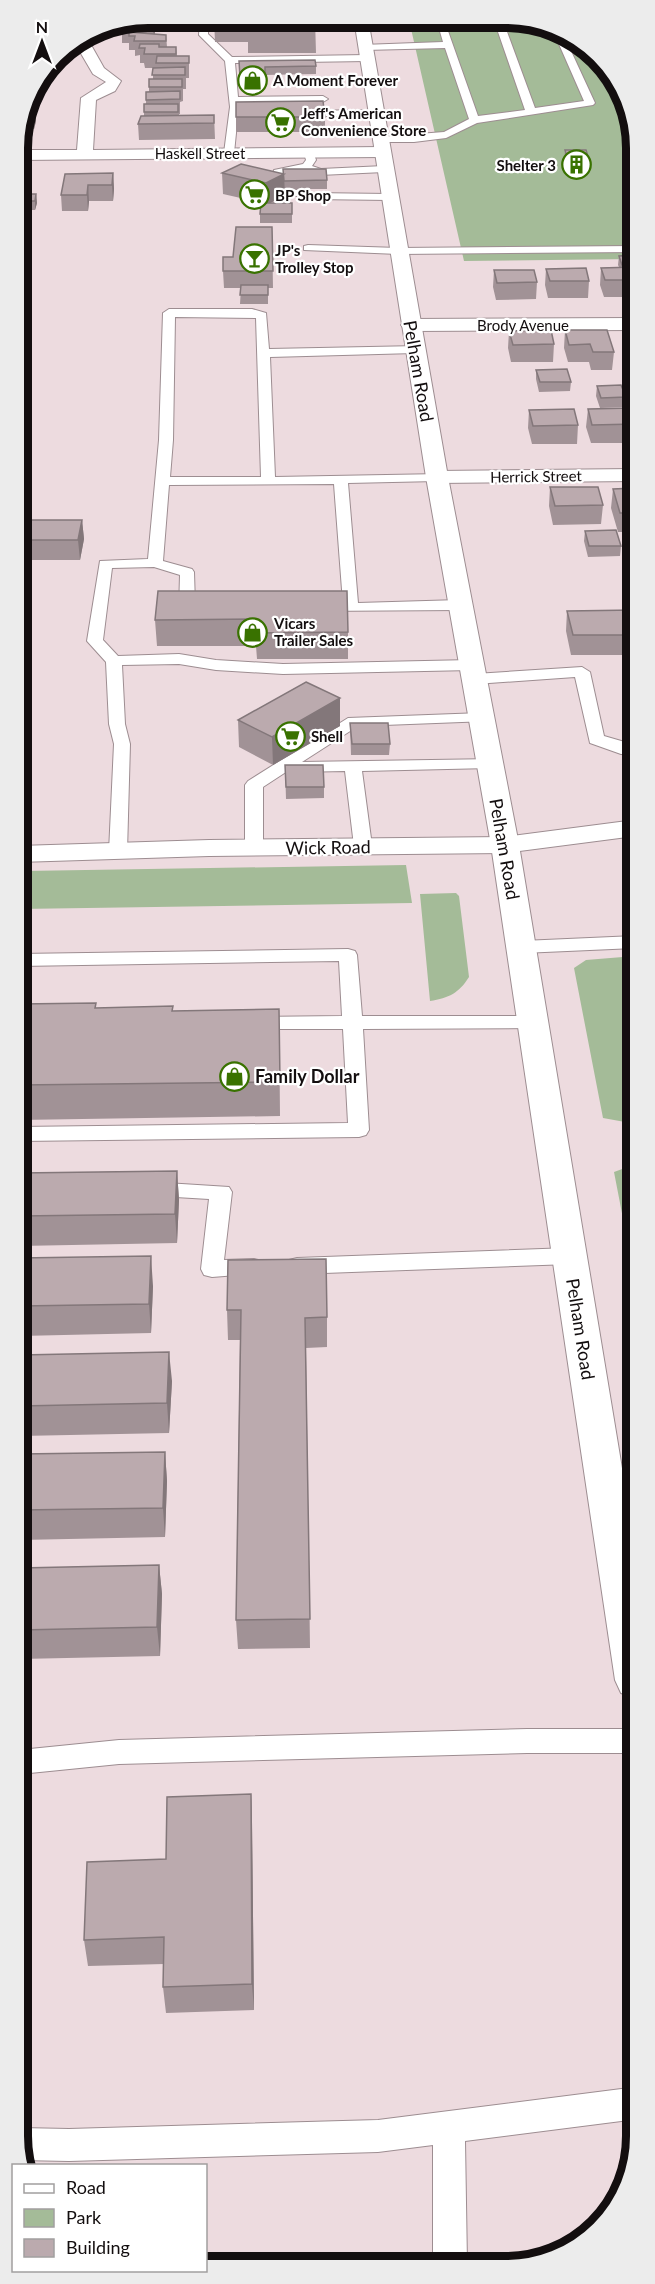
<svg xmlns="http://www.w3.org/2000/svg" width="655" height="2284" font-family="Lato,sans-serif">
  <rect width="100%" height="100%" fill="#eddbdf"/>
  <path fill="#a4bb98" d="M409,20L533,21L599,56L635,123V259L464,261Z
    M406,865L412,903L19,909V872L24,871Z
    M456,893L459,896L469,977C459,993 449,998 430,1001L420,894Z
    M635,956L636,1124L603,1118L574,968L586,960Z
    M636,1164V1286L614,1172Z"/>
  <g fill="none" stroke-linecap="round" stroke-linejoin="round">
    <defs>
      <path id="service" d="M200,18H208V34L232,57L367,55L372,58L367,61L235,63L238,97L323,96L328,99L323,102L239,103L234,153L229,156L224,153L230,107L225,61L199,35Z
        M536,23L545,27L506,29L535,108L584,101L555,35L556,33L565,38L595,103L593,105L477,123L446,138L414,142H376L375,140L380,137L444,132L469,119L445,48L365,50L362,49V45L443,42L439,28L443,25ZM497,29L525,110L478,116L448,31Z
        M297,111L376,110L381,113L376,116H294V112Z
        M309,150L313,151L316,160L312,166L321,169L384,166L389,169L384,172L320,175L305,170L283,174L282,187L311,193L389,194L394,197L389,200L311,199L274,191L270,184L274,170L303,164L306,160L304,153Z
        M308,245L398,248L635,246V252L398,254L304,250V246Z
        M169,309H252L266,313L269,349L419,346L421,349L419,352L415,353L270,357L275,477L442,474L444,477L442,480L437,481L348,483L358,603L460,600L468,605L460,610L315,611L312,608L315,605L343,603L334,484L169,485L163,561L192,569L194,572L195,605L201,607L204,610L196,615L182,613L179,610L180,575L154,567L112,568L103,640L118,656L179,654L216,660L283,664L472,660L480,665L472,670L283,674L216,670L179,664L122,665L125,724L130,744L127,852L124,856H112L109,852L114,744L109,724L106,662L87,641L100,561L148,559L159,440L163,313ZM175,317L256,318L261,477H170L173,440Z
        M582,667L590,672L604,736L635,745V755L621,754L590,743L575,677L475,684L467,679L475,674Z
        M482,713L490,718L488,721L358,726L302,762L496,759L498,763L496,767L490,768L362,771L372,846L369,850H357L354,846L345,771L296,772L289,770L263,787V847L260,851H248L245,847V785L248,781L348,718Z
        M635,936V948L522,953L515,951L513,947L515,943L522,941Z
        M348,949L355,951L357,955L362,1016H533L540,1018L543,1022L540,1026L533,1028L363,1029L369,1130L366,1135L359,1137L19,1141V1127L348,1123L343,1029H252L245,1027L242,1023L245,1019L252,1017L342,1016L339,961L19,966V954Z
        M150,1182L229,1187L232,1192L224,1260L254,1259L262,1261L265,1267L262,1273L212,1277L204,1275L201,1269L209,1199L142,1195L139,1190L142,1185Z
        M570,1248L578,1250L581,1256L578,1262L570,1264L297,1274L289,1272L286,1266L289,1260L297,1258Z
        M527,1729H636V1753H527L119,1764L20,1774V1750L119,1740Z
        M637,2087V2119L465,2141L467,2264H433V2145L378,2152L69,2161L20,2160V2128L69,2129L378,2120Z"/>
      <path id="minor" d="M86,36L104,68L121,81L115,91L96,100L93,150L382,147L390,152L382,157L18,160V150H77L81,98L106,82L93,74L76,45Z
        M635,318V330L411,331L404,329L401,325L404,321L411,319Z
        M635,469V481L437,483L429,482L426,477L429,472L437,471Z
        M635,820V836L505,853L495,851L491,845L495,839L505,837Z"/>
      <path id="tertiary" d="M505,837L515,839L519,845L515,851L505,853L209,856L19,862V846L209,840Z"/>
      <path id="secondary" d="M354,19H368L448,477L519,845L636,1553V1698L621,1693L615,1680L491,845L426,477Z"/>
    </defs>
    <use href="#service" stroke="#9d8d91" stroke-width="2"/>
    <use href="#minor" stroke="#9d8d91" stroke-width="2"/>
    <use href="#tertiary" stroke="#9d8d91" stroke-width="2"/>
    <use href="#secondary" stroke="#9d8d91" stroke-width="2"/>
    <use href="#service" fill="#fff" fill-rule="evenodd"/>
    <use href="#minor" fill="#fff" fill-rule="evenodd"/>
    <use href="#tertiary" fill="#fff" fill-rule="evenodd"/>
    <use href="#secondary" fill="#fff" fill-rule="evenodd"/>
  </g>
  <path fill="#a19296" d="M148,18H157H152L155,34L166,35L167,47H176L177,56H189V78H186V89H183V101L180,102V114H179V115H214L215,139L139,140L138,124L144,116V104H146V100L149,92V87L153,79V68H145L144,63H140V55L135,56V50H129V43H122V23Z
    M214,18L315,19L316,53H248V42H215Z
    M239,61L316,66V74L265,75L266,85H240Z
    M38,84L39,97L37,105V110L35,117L36,121L34,129H33L31,141H18L28,98Z
    M236,117H325V132H236Z
    M565,150L590,163V171L568,172L564,159Z
    M113,173L114,189L113,201H89L88,211H62L61,195Z
    M222,173L283,174L327,180V189H285V196L269,203H292V223H260V214L262,203L223,194Z
    M18,194H36L37,203L35,210H18Z
    M272,227L273,288H268V304H240L241,288H224L223,271L233,257Z
    M635,255V297H604L600,285L601,268L619,267L618,265L619,256Z
    M546,269L589,281L588,298H548L545,285Z
    M494,270L537,282L536,299L496,300L493,287Z
    M565,330L614,352L612,370H591L589,362H568L564,348Z
    M509,331L554,344L553,362H511L508,348Z
    M634,331H635V356L632,349Z
    M536,370L571,382L570,391L539,392L536,379Z
    M628,370H635V391H631L627,379Z
    M597,386L626,397L625,407L600,408L596,396Z
    M588,409L635,416V443H591L586,427Z
    M529,410L578,425L577,444H532L528,428Z
    M550,487L603,505L601,524L553,525L549,506Z
    M635,488V532H618L611,508L613,489Z
    M19,520H82L84,539L80,560H19Z
    M585,531L621,546L620,556L588,557L584,541Z
    M158,591L348,632V659H257L256,646H157L155,620Z
    M635,610V655H571L566,631L567,611Z
    M631,663H635V708L629,684Z
    M238,720L340,726L273,765L239,747Z
    M350,723L390,744L389,755H351Z
    M285,765L324,787V798L286,799Z
    M96,1003V1008L173,1011L279,1009L280,1116L19,1120V1004Z
    M177,1171L179,1200L177,1243L19,1246V1173Z
    M19,1258L153,1286L151,1333L20,1336Z
    M228,1260L327,1317V1347L306,1348L310,1648L238,1649L236,1620L240,1340H228L227,1310Z
    M20,1355L172,1381L169,1433L20,1436Z
    M165,1452L167,1481L165,1537L20,1540V1454Z
    M159,1565L162,1594L160,1656L20,1659V1568Z
    M251,1794L252,1822L254,2010L166,2013L163,1987L164,1964L88,1966L84,1940L166,1859Z"/>
  <path fill="#83777a" d="M154,19L155,33L154,43L153,29Z
    M38,84L39,97L37,105L36,90Z
    M36,95L37,110L36,117L34,102Z
    M34,106L36,121L34,129L33,114Z
    M32,118L33,133L31,141L30,126Z
    M113,173L114,189L113,201L112,185Z
    M284,174L285,196L266,205V183Z
    M88,185L89,201L88,211L87,195Z
    M36,194L37,203L35,210V201Z
    M19,219L21,236L19,255L18,229Z
    M82,520L84,539L80,560L78,540Z
    M340,698V726L273,765L272,737Z
    M177,1171L179,1200L177,1243L175,1214Z
    M151,1256L153,1286L151,1333L149,1304Z
    M169,1352L172,1381L169,1433L167,1403Z
    M165,1452L167,1481L165,1537L163,1508Z
    M159,1565L162,1594L160,1656L157,1627Z
    M251,1794L252,1822L254,2010L252,1984Z"/>
  <path fill="#bbaaae" stroke="#83777a" stroke-width="1.5" d="M214,18L315,19L316,31H247L248,20H214Z
    M141,19H154L153,29H121L122,23H133V21Z
    M129,32L166,35V41H134L135,36H129Z
    M140,44H159V47H176V54H144L145,48H139Z
    M157,56H189V63H156Z
    M315,60L316,66L265,67V77H240L239,61Z
    M185,67V75H152L153,68Z
    M149,79H182V87H149Z
    M180,91V99L146,100V92Z
    M30,95H36L34,102H27L28,98Z
    M323,101L325,117H236V102Z
    M144,104H178V112H144Z
    M26,106H34L33,114H24Z
    M214,115V123L138,124L141,116Z
    M23,118H32L30,126H22Z
    M565,150H586L590,163H569Z
    M241,164L284,174L266,183L222,173Z
    M283,169H326L327,180L284,181Z
    M113,173L112,185H88L87,195H61L65,174Z
    M18,194H36L35,201H18Z
    M261,203H292V214H260Z
    M236,227H272L273,271H223V257H233Z
    M635,255V265H622L619,256Z
    M635,267V280H605L601,268Z
    M586,268L589,281H550L546,269Z
    M494,270H534L537,282L497,283Z
    M241,285H268V295H240Z
    M551,330L554,344L513,345L509,331Z
    M565,330H607L614,352H593L590,344L569,345Z
    M567,369L571,382H540L536,370Z
    M628,370H635V381H632Z
    M621,385L626,397L601,398L597,386Z
    M632,408L635,416V424L592,425L588,409Z
    M574,409L578,425L533,426L529,410Z
    M550,487H598L603,505L555,506Z
    M635,488V513H620L613,489Z
    M19,520H82L78,540H19Z
    M616,530L621,546H589L585,531Z
    M158,591H347L348,632L256,633V619L155,620Z
    M635,610V635H573L567,611Z
    M631,663H635V679Z
    M306,682L340,698L272,737L238,720Z
    M350,723H388L390,744H352Z
    M285,765H323L324,787H286Z
    M96,1003L95,1008L173,1006L172,1011L279,1009L280,1082L19,1085V1004Z
    M177,1171L175,1214L19,1216V1173Z
    M151,1256L149,1304L20,1306L19,1258Z
    M326,1259L327,1317L305,1318L310,1619L236,1620L241,1310H227L228,1260Z
    M169,1352L167,1403L20,1406V1355Z
    M165,1452L163,1508L20,1510V1454Z
    M159,1565L157,1627L20,1630V1568Z
    M251,1794L252,1984L163,1987L164,1937L84,1940L87,1862L166,1859L167,1797Z"/>
  <defs>
    <symbol id="shop-ring" viewBox="-11 -11 22 22"><circle r="9.5" fill="#fff" stroke="#397200" stroke-width="1.5"/><path d="M-5-2.5h2.3a2.7 3.5 0 0 1 5.4 0H5L5.5 6h-11ZM-1.5-2.5h3a1.5 2.3 0 0 0-3 0Z" fill="#397200"/></symbol>
    <symbol id="supermarket-ring" viewBox="-11 -11 22 22"><circle r="9.5" fill="#fff" stroke="#397200" stroke-width="1.5"/><path d="M-6-5.5h2.5l.6 2H6L4.5 2H-2.5L-4.4-4H-6ZM-1.5 3.2a1.3 1.3 0 1 0 .1 0ZM3 3.2a1.3 1.3 0 1 0 .1 0Z" fill="#397200"/></symbol>
    <symbol id="building-ring" viewBox="-11 -11 22 22"><circle r="9.5" fill="#fff" stroke="#397200" stroke-width="1.5"/><path d="M-4-6H4V6H1V3H-1V6H-4ZM-2.5-4.3h1.7v1.8h-1.7ZM.8-4.3h1.7v1.8H.8ZM-2.5-1h1.7V.8h-1.7ZM.8-1h1.7V.8H.8Z" fill="#397200"/></symbol>
    <symbol id="bar-ring" viewBox="-11 -11 22 22"><circle r="9.5" fill="#fff" stroke="#397200" stroke-width="1.5"/><path d="M-6-5H6L.8 .8V4.5H3.5V6h-7V4.5H-.8V.8Z" fill="#397200"/></symbol>
  </defs>
  <g fill-rule="evenodd">
    <use href="#shop-ring" x="236" y="64" width="33" height="33"/>
    <use href="#supermarket-ring" x="264" y="106" width="33" height="33"/>
    <use href="#building-ring" x="560" y="148" width="33" height="33"/>
    <use href="#supermarket-ring" x="238" y="178" width="33" height="33"/>
    <use href="#bar-ring" x="238" y="242" width="33" height="33"/>
    <use href="#shop-ring" x="236" y="616" width="33" height="33"/>
    <use href="#supermarket-ring" x="274" y="720" width="33" height="33"/>
    <use href="#shop-ring" x="218" y="1060" width="33" height="33"/>
  </g>
  <g text-anchor="middle" dominant-baseline="central" stroke-width="4.5" stroke-linejoin="round" paint-order="stroke">
    <g font-size="15" font-weight="bold" fill="#130e0f" stroke="#fff" text-anchor="start">
      <text x="273" y="80">A Moment Forever</text>
      <text x="301" y="113">Jeff's American<tspan x="301" dy="17">Convenience Store</tspan></text>
      <text x="556" y="165" text-anchor="end">Shelter 3</text>
      <text x="275" y="195">BP Shop</text>
      <text x="275" y="250">JP's<tspan x="275" dy="17">Trolley Stop</tspan></text>
      <text x="274" y="623">Vicars<tspan x="274" dy="17">Trailer Sales</tspan></text>
      <text x="311" y="736">Shell</text>
    </g>
    <g font-size="15" fill="#130e0f" stroke="#fff">
      <text x="200" y="153">Haskell Street</text>
      <text x="523" y="325">Brody Avenue</text>
      <text transform="translate(536 476) rotate(-1)">Herrick Street</text>
    </g>
    <g font-size="18" fill="#130e0f" stroke="#fff">
      <text transform="translate(419 371) rotate(80)">Pelham Road</text>
      <text transform="translate(328 847) rotate(-1)">Wick Road</text>
      <text transform="translate(505 849) rotate(80)">Pelham Road</text>
      <text transform="translate(581 1329) rotate(81)">Pelham Road</text>
    </g>
    <g font-size="18" font-weight="bold" fill="#130e0f" stroke="#fff" text-anchor="start">
      <text x="255" y="1076">Family Dollar</text>
    </g>
  </g>
  <path d="M0 0H655V2284H0ZM148 28H506A120 120 0 0 1 626 148V2136A120 120 0 0 1 506 2256H148A120 120 0 0 1 28 2136V148A120 120 0 0 1 148 28Z" fill="#ececec" fill-rule="evenodd"/>
  <path fill="none" stroke="#130e0f" stroke-width="8" d="M148 28H506A120 120 0 0 1 626 148V2136A120 120 0 0 1 506 2256H148A120 120 0 0 1 28 2136V148A120 120 0 0 1 148 28Z"/>
  <rect x="12" y="2164" width="195" height="108" fill="#ffffff" stroke="#a19f9f" stroke-width="1.5"/>
  <rect x="24" y="2184" width="30" height="9" fill="#ffffff" stroke="#a19f9f" stroke-width="1.5"/>
  <text x="66" y="2194" font-size="18" fill="#130e0f">Road</text>
  <rect x="24" y="2209" width="30" height="18" fill="#a4bb98" stroke="#a19f9f" stroke-width="1.5"/>
  <text x="66" y="2224" font-size="18" fill="#130e0f">Park</text>
  <rect x="24" y="2239" width="30" height="18" fill="#bbaaae" stroke="#a19f9f" stroke-width="1.5"/>
  <text x="66" y="2254" font-size="18" fill="#130e0f">Building</text>
  <g transform="translate(42 42)" stroke="#ffffff" stroke-width="4.5" paint-order="stroke">
  <path d="M0-4.5L10 22L0 15L-10 22Z" fill="#130e0f"/>
  <text y="-9" font-size="16" font-weight="bold" text-anchor="middle" fill="#130e0f">N</text>
  </g>
</svg>
